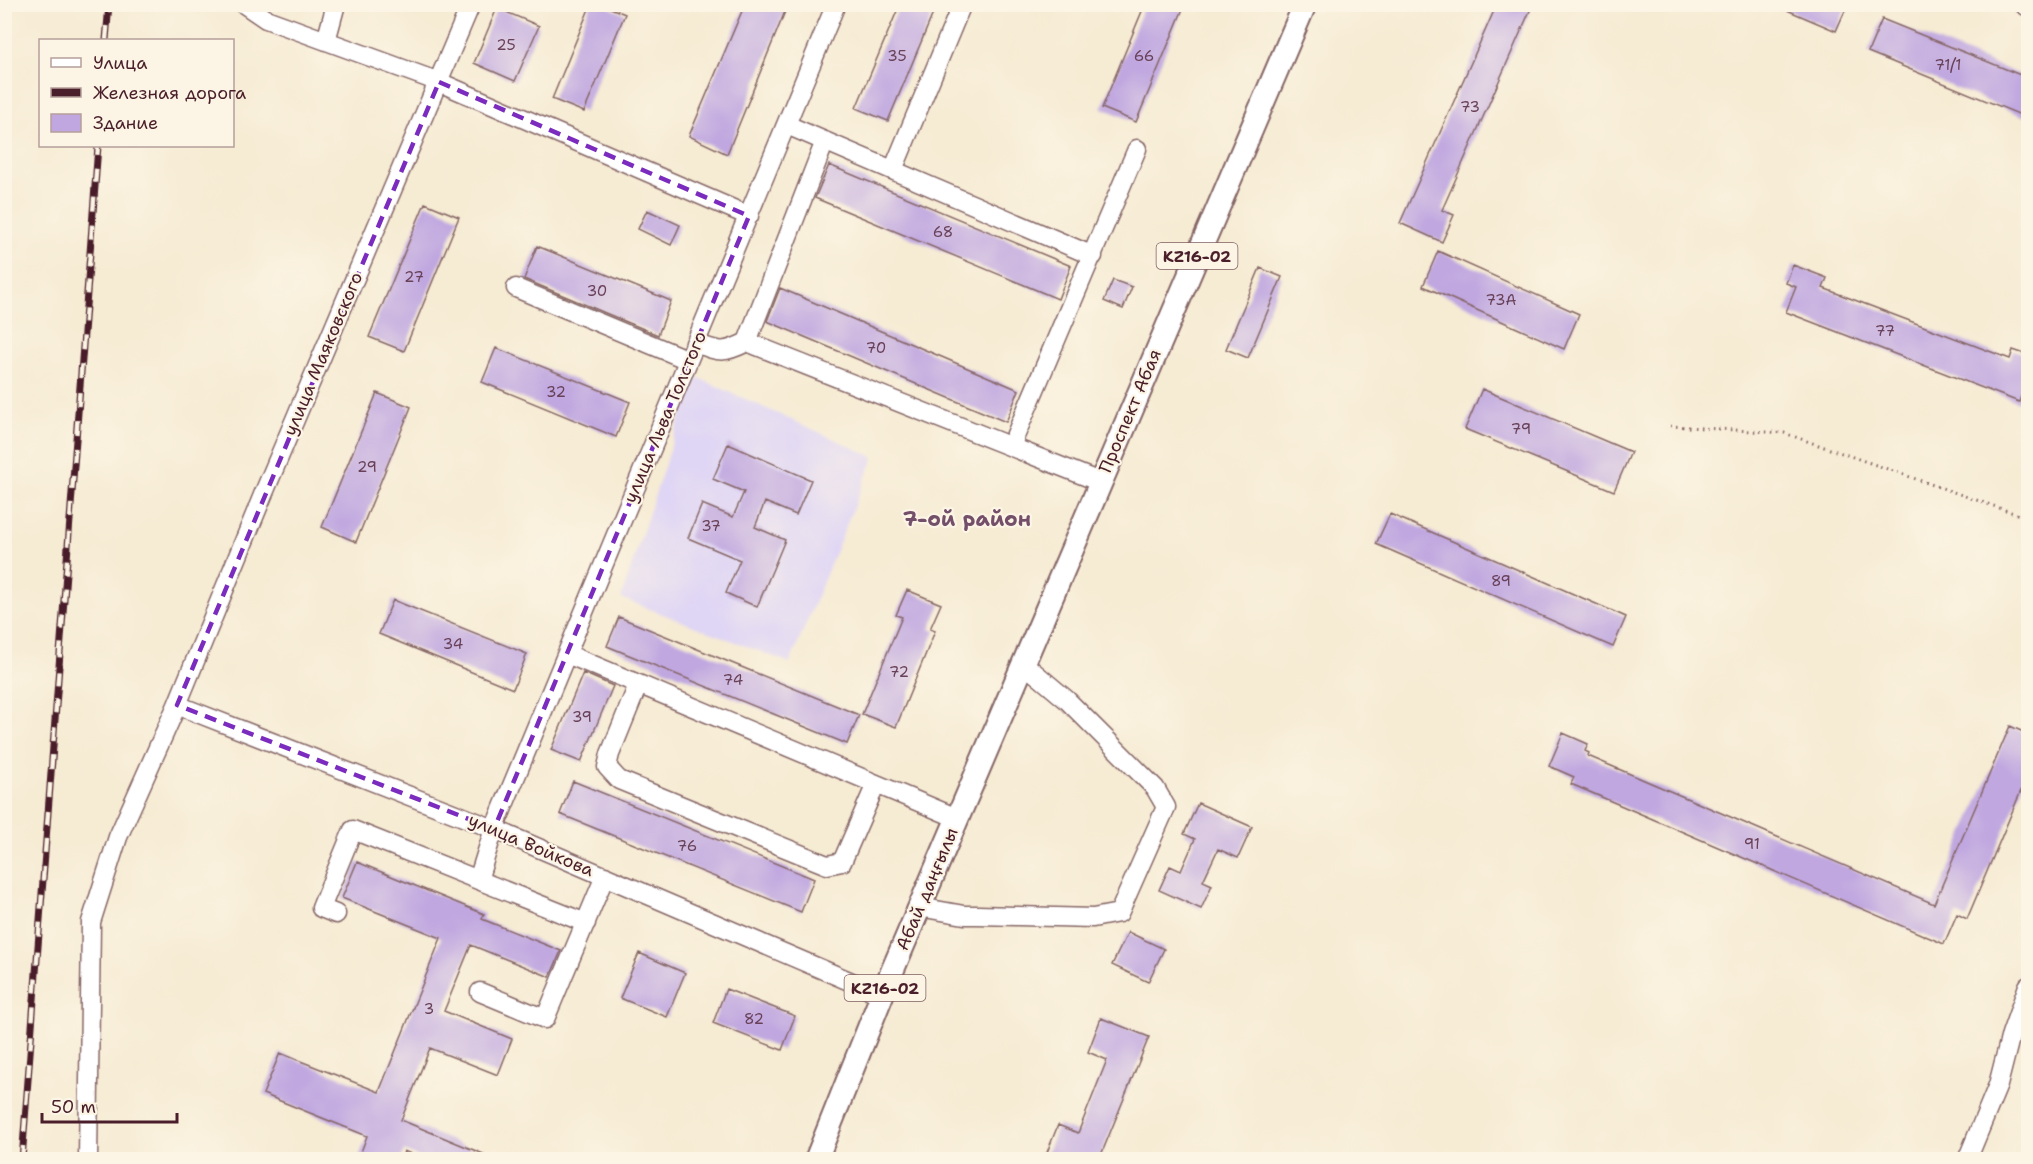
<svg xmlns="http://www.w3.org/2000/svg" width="2033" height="1164" font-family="'Shantell Sans',sans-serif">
  <rect width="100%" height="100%" fill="#fcf5e5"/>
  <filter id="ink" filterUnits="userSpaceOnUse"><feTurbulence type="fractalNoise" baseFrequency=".0167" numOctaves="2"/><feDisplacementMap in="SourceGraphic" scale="12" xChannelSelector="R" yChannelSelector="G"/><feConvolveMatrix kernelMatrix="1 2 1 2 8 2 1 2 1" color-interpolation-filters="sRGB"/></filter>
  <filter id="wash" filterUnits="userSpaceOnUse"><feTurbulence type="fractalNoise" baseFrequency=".008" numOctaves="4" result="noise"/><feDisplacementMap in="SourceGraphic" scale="24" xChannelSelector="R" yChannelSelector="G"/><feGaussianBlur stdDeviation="1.35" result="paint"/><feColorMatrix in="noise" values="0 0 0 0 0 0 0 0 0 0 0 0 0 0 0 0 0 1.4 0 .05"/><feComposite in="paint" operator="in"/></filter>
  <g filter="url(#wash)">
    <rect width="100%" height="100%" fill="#f6ebd3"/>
    <path fill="#dfd5f5" d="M694,376L874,457L790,663L621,598Z"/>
    <g id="blocks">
      <path fill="#c0a7e0" d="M591,4H601L625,14L584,112L552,99Z
        M745,4H788L727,154L689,136Z
        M900,4H937L888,121L856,108Z
        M1145,4H1185L1136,122L1102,108Z
        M1497,4H1533L1442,210L1454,215L1442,242L1400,223Z
        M1773,4H1848L1836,31Z
        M497,8L539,26L515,81L474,63Z
        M1882,19L2028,78V118L1868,52Z
        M829,165L1071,266L1058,299L815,198Z
        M425,203L459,217L404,351L369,337Z
        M647,210L680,225L671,245L638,229Z
        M537,246L671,301L658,335L524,279Z
        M1438,251L1579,314L1564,349L1423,286Z
        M1793,265L1827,278L1823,288L2010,359L2013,350L2028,355V378L2019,402L1786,312L1796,287L1786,283Z
        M1260,268L1282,277L1248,358L1226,349Z
        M1113,280L1132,287L1123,309L1104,301Z
        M780,288L1019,390L1006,422L767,321Z
        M496,348L630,402L616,437L482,382Z
        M1482,389L1631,452L1614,491L1465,429Z
        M377,393L411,407L356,542L322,527Z
        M728,444L811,480L796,515L765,502L755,527L785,540L757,607L726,593L740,560L688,538L702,504L733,517L744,492L713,479Z
        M1390,514L1626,617L1613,647L1376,544Z
        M907,590L941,604L930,629L935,631L896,727L862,714L902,617L896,615Z
        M393,600L527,654L513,689L379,634Z
        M619,617L859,715L847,744L607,646Z
        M583,673L613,686L581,762L551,750Z
        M2010,726L2028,734V774L1967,919L1957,914L1944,944L1571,784L1574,777L1549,766L1563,733L1588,744L1585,751L1589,753L1588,756L1934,904Z
        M573,781L814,879L801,912L560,814Z
        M1198,803L1252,827L1238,858L1218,849L1203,881L1212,885L1201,909L1159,890L1170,866L1181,871L1195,839L1184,834Z
        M357,862L484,914L482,919L561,951L550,977L471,945L444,1011L512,1039L498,1075L430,1048L401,1120L498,1160H425L404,1151L401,1160H358L367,1136L263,1094L280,1053L379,1092L441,938L342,898Z
        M1128,932L1164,949L1148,982L1112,965Z
        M639,953L685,973L667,1017L620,998Z
        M726,989L795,1016L782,1050L713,1023Z
        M1101,1018L1149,1037L1099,1160H1044L1058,1125L1078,1133L1107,1060L1088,1052Z"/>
    </g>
  </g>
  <g filter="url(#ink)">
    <use href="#blocks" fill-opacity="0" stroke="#866666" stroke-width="1.5"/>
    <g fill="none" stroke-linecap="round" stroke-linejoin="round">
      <defs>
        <path id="minor" d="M244,4L266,19L439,82L749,216
          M2023,4L2028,7
          M326,41L336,4
          M787,125L1093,256
          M893,170L962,4
          M516,288L688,360
          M747,342L1100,482
          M695,343C720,352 723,354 747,342L825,141
          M1011,446L1137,149
          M567,654L957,818
          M638,685L610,754L607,767L619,780L827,865L842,862L876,784
          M177,705L494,829L882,995
          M478,880L494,829L836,4
          M919,907L964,915H978L1093,918L1119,913L1166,807L1155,788L1067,700L1023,663
          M336,914L321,908L353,830L586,923
          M480,992L545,1019L605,876
          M88,1160L91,922L118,837L177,705L263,495L471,4
          M1967,1160L1998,1085L2011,1034L2028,986"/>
        <path id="major" d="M816,1160L882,995L1305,4"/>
      </defs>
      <use href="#minor" stroke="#866666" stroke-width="21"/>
      <use href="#major" stroke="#866666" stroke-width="26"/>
      <path stroke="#866666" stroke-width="3" stroke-dasharray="1.5 4.5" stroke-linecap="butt" d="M1670,426L1784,433L2028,518"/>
      <use href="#minor" stroke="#fff" stroke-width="18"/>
      <use href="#major" stroke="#fff" stroke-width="22"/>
      <defs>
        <path id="rail" d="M106,40L109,4
          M22,1160L98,146"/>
      </defs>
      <use href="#rail" stroke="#4a1f2b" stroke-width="7"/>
      <use href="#rail" stroke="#fcf5e5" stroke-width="4.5" stroke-dasharray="14" stroke-linecap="butt"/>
    </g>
  </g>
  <path fill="none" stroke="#7b2cbf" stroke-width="4.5" stroke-dasharray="12 8" stroke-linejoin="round" d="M439,82L749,216L494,829L177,705Z"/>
  <g text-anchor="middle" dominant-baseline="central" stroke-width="4.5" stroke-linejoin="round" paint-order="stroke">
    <g font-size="15" fill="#684158">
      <text x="506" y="45">25</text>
      <text x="897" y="56">35</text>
      <text x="1144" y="56">66</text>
      <text x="1948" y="65">71/1</text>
      <text x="1470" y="107">73</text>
      <text x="943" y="232">68</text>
      <text x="414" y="277">27</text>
      <text x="597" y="291">30</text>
      <text x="1501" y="300">73А</text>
      <text x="1885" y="331">77</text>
      <text x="876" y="348">70</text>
      <text x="556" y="392">32</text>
      <text x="1521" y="429">79</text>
      <text x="367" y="467">29</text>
      <text x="711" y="526">37</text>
      <text x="1501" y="581">89</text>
      <text x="453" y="644">34</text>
      <text x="899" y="672">72</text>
      <text x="733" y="680">74</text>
      <text x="582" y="717">39</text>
      <text x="1752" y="844">91</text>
      <text x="687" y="846">76</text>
      <text x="429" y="1009">3</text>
      <text x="754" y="1019">82</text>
    </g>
    <g fill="#fcf5e5" stroke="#7f5f63" stroke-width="1.5">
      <rect x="1156.5" y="243" width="81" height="26" rx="4.5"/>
      <rect x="844.5" y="975" width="81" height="26" rx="4.5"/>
    </g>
    <g font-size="16" font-weight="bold" fill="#4a1f2b">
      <text x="1197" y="256">KZ16-02</text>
      <text x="885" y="988">KZ16-02</text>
    </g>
    <g font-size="18" fill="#4a1f2b" stroke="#fcf5e5">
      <text transform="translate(323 354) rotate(-67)">улица Маяковского</text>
      <text transform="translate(1130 411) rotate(-67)">Проспект Абая</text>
      <text transform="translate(665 417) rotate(-67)">улица Льва Толстого</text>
      <text transform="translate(531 845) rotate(23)">улица Войкова</text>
      <text transform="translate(927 889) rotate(-67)">Абай даңғылы</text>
    </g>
    <g font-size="21" font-weight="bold" fill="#734f6a" stroke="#fcf5e5">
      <text x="967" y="519">7-ой район</text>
    </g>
  </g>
  <rect width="2033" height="1164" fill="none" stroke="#fcf5e5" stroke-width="24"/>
  <rect x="39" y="39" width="195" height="108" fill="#fcf5e5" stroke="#b59f9b" stroke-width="1.5"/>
  <rect x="51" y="58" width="30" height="9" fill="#ffffff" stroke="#b59f9b" stroke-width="1.5"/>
  <text x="93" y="69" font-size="18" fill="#4a1f2b">Улица</text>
  <rect x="51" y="88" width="30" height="9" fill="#4a1f2b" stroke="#b59f9b" stroke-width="1.5"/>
  <text x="93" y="99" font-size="18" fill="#4a1f2b">Железная дорога</text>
  <rect x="51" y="114" width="30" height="18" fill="#c0a7e0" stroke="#b59f9b" stroke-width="1.5"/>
  <text x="93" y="129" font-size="18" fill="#4a1f2b">Здание</text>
  <path d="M42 1113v9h135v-9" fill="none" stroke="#4a1f2b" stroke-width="3"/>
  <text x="51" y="1113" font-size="18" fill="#4a1f2b" stroke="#fcf5e5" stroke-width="4.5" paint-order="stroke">50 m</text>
</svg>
